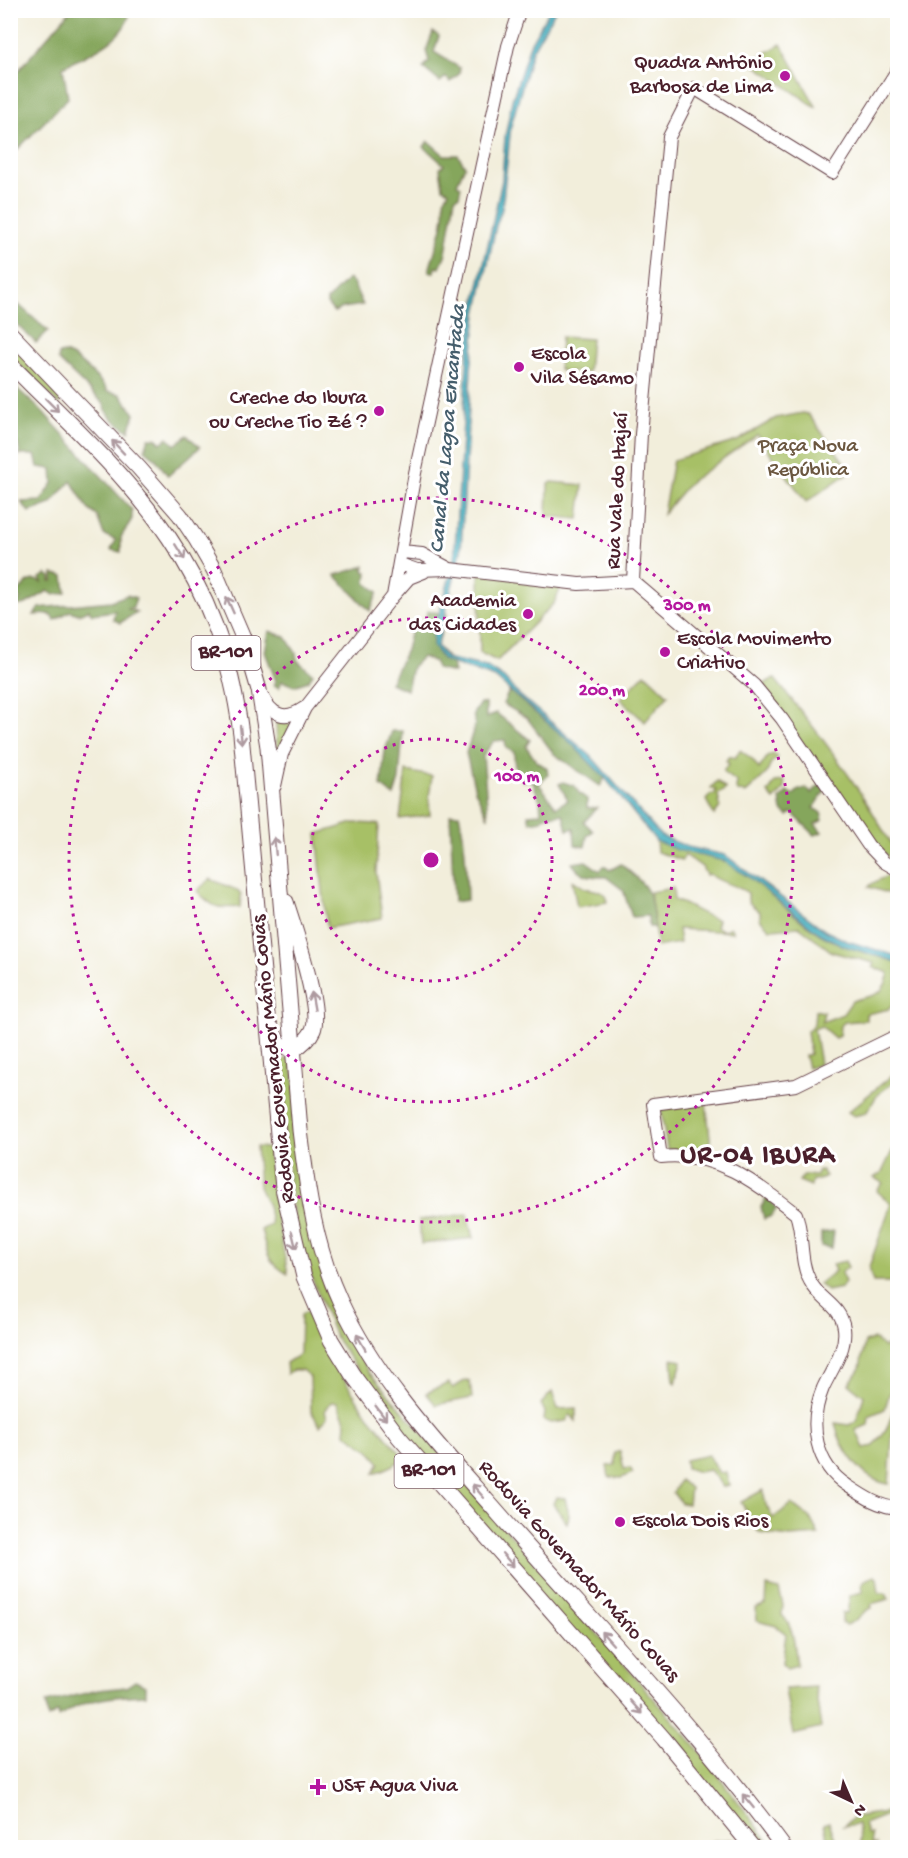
<svg xmlns="http://www.w3.org/2000/svg" width="908" height="1858" font-family="'Gochi Hand',sans-serif">
  <rect width="100%" height="100%" fill="#fff"/>
  <filter id="ink" filterUnits="userSpaceOnUse"><feTurbulence type="fractalNoise" baseFrequency=".0167" numOctaves="2"/><feDisplacementMap in="SourceGraphic" scale="12" xChannelSelector="R" yChannelSelector="G"/><feConvolveMatrix kernelMatrix="1 2 1 2 8 2 1 2 1" color-interpolation-filters="sRGB"/></filter>
  <filter id="wash" filterUnits="userSpaceOnUse"><feTurbulence type="fractalNoise" baseFrequency=".008" numOctaves="4" result="noise"/><feDisplacementMap in="SourceGraphic" scale="24" xChannelSelector="R" yChannelSelector="G"/><feGaussianBlur stdDeviation="1.35" result="paint"/><feColorMatrix in="noise" values="0 0 0 0 0 0 0 0 0 0 0 0 0 0 0 0 0 1.4 0 .05"/><feComposite in="paint" operator="in"/></filter>
  <g filter="url(#wash)">
    <rect width="100%" height="100%" fill="#f2eedb"/>
    <path fill="#a7c066" stroke="#787048" stroke-width="1.5" d="M781,44L817,108L750,62Z
      M10,337L67,396L58,404L11,356Z
      M561,337L591,339L588,372H565L559,369Z
      M803,413L808,414L851,471L806,502L757,435L690,482L663,514L673,460L737,441L776,418Z
      M552,482L583,485L579,519L547,516L548,485Z
      M479,572L564,581L554,603L497,661L480,653Z
      M645,673L668,695L645,722L620,699Z
      M774,678C808,719 842,763 870,808C879,823 886,837 897,851V865L873,842L761,686Z
      M276,721L292,725L281,749H277Z
      M740,750L752,759L759,769L768,756L774,754L778,757L771,763L767,773L745,794L741,791L739,792L736,789L737,782L724,773V769L729,764L726,761L729,756L735,758Z
      M406,771L432,776L429,797L430,815L400,819Z
      M717,781L726,789L718,794L720,807L714,815L706,800L711,794L714,795L716,790L711,788Z
      M784,781L785,788L774,800L768,793L775,782Z
      M353,823L379,824L376,872L382,918L327,928L317,834Z
      M656,841C679,850 708,852 730,864C763,883 788,914 820,934C844,948 871,954 897,962V1000L889,1009L866,1014V1020L845,1022L840,1026L839,1036L835,1038L821,1026L814,1029L820,1064L808,1068L805,1056L810,1054L807,1031L814,1024L815,1010L824,1012L822,1022L843,1014L852,1001C874,993 882,1000 889,973L873,967L874,963L832,952L800,927L770,929L760,919V912L748,902V893C735,884 722,884 709,874L706,875L702,867L685,855L682,860L657,852Z
      M895,871H897V896L868,887C876,879 886,879 895,871Z
      M210,879L237,890L241,895L240,907C217,909 213,908 197,891Z
      M572,880C577,882 580,886 585,888C595,891 606,889 608,902L577,907Z
      M673,888L674,900C690,905 699,914 718,920L716,927L724,931L730,927L733,932L678,929L680,943L657,947L650,892Z
      M291,1058L326,1291L334,1312L369,1372L697,1748L773,1847H756L420,1458L336,1339L296,1238L275,1060Z
      M896,1072L897,1080L878,1094L866,1113L854,1116L848,1112Z
      M706,1101L712,1156L667,1149L661,1110Z
      M897,1141V1282H873L869,1267L891,1204L877,1191L883,1183L874,1178L882,1172Z
      M256,1147L268,1148L275,1207L288,1274C265,1261 268,1253 261,1230L271,1224L268,1206L259,1187Z
      M818,1170H822L826,1176L819,1180H812L811,1186L799,1181L804,1175L816,1176Z
      M467,1214L473,1238L421,1244L419,1220Z
      M845,1261L848,1267L841,1273L845,1282L841,1288L827,1291L819,1284L835,1271L832,1264Z
      M307,1311L324,1347L363,1409L403,1456C397,1466 385,1469 374,1473L380,1463L369,1450L345,1433L346,1423L337,1402H331L325,1411L327,1417L320,1426L311,1411L310,1377L302,1370H293L287,1374L286,1363L300,1354L301,1315Z
      M897,1334V1381L889,1395L885,1409L869,1416L868,1425L856,1430L864,1448L874,1446L887,1428L894,1409L897,1413L892,1437L889,1484C862,1481 840,1448 835,1423L849,1425L856,1421L864,1396L849,1384L860,1368L865,1342L874,1339L885,1348Z
      M672,1359L682,1361L676,1383L674,1381Z
      M466,1380L470,1381L472,1398L436,1405L426,1393L449,1383L453,1388Z
      M552,1392L558,1409L576,1408V1421L570,1414L566,1421L551,1423L544,1420L545,1412L541,1404Z
      M620,1451L624,1469L630,1468L633,1473L621,1478L609,1477L607,1466L615,1465V1453Z
      M708,1455L719,1473L726,1472L729,1485L723,1487L710,1470L698,1472L686,1468L685,1460Z
      M680,1480L690,1488L688,1504L681,1503L673,1493Z
      M763,1490L766,1505L773,1518L792,1504L810,1518L819,1535L790,1537L759,1533L741,1502Z
      M556,1497L565,1498L569,1516L567,1523L553,1504Z
      M874,1576L877,1578L879,1593H885L889,1599L871,1604L872,1608C862,1610 859,1622 845,1625L842,1622V1613H847L850,1595L863,1592L862,1584L865,1580Z
      M767,1587L779,1590L783,1605L782,1615C794,1626 795,1649 797,1665L787,1668L782,1663L786,1634L776,1626L757,1621L756,1608L766,1604Z
      M815,1687L821,1728L793,1735L785,1689Z
      M897,1810L895,1818L887,1815L864,1824L867,1834H871L872,1845L876,1844L878,1847H861L858,1824L843,1826L854,1817Z
      M829,1822L838,1847H829L824,1824Z
      M735,1839L741,1847H714L712,1841Z"/>
    <path fill="#85a65b" stroke="#686243" stroke-width="1.5" d="M70,11H130C126,41 87,54 63,67L68,98L11,156V79Z
      M433,32L439,36L434,52L460,68L459,74L450,82L446,77L440,82L423,68L429,61L426,51Z
      M428,141L444,155H458L465,166L457,184L461,186L459,196L455,198L446,253L440,268L435,267L434,272H429C434,248 447,225 444,200L449,191L443,188L440,168L444,165L424,147Z
      M348,279L353,283L363,305L343,308L334,312L327,304V300Z
      M11,298L48,331L36,343L11,319Z
      M65,353C77,357 98,378 107,389L106,391L120,394L135,414L129,431C119,424 107,418 104,404L58,360L59,354Z
      M11,383L43,412L132,510V519L121,537V552L111,550L116,540L104,535L97,516L88,509L71,481L51,504L29,512L21,502L41,501L53,483L52,469L38,467L35,455H20L18,444L11,445Z
      M187,435L200,447L168,476L155,458L145,450L149,438H156L161,443L168,437L175,445Z
      M365,566L364,571L367,572L366,583L378,592L370,611L335,575Z
      M47,574L51,577L50,581H53V574L64,576L66,593L54,595L48,591L26,604L11,607L13,602L20,601V598L14,596C24,589 27,575 42,582L40,578Z
      M127,595L136,598L133,607L128,609L137,612L120,623L113,619L115,611L92,614L89,610L78,614L70,611L55,620L49,614L34,615L39,608L111,601Z
      M428,611L447,614L437,646L452,663L454,673L436,669L435,662L422,657L412,667L407,690L390,683L406,650L411,630L422,626Z
      M269,631L286,637L296,653L297,660L313,674L308,681L294,686L282,681L279,688L274,685L276,681L265,652Z
      M509,691L568,740L605,778L600,786L554,754L527,718L503,704Z
      M480,703L486,704V718L496,713L530,740L526,746L536,761L547,768L548,774L539,784L556,807L568,800L559,784L563,782L575,786L579,793L587,799V808H597L584,822L593,831L587,836L585,847L575,845L574,828L567,830L563,814L544,816L542,820L530,822L528,814L541,813L540,801L532,780L523,781L522,773H515L514,752L506,748L505,740L494,741L483,755L488,817L475,790L466,753L475,725L473,714Z
      M392,731H403L399,780L394,796L381,786L385,751Z
      M820,785L825,791L814,808L821,813L823,820L815,824L822,832L815,835L792,813L788,816L782,811L780,799L787,792L793,795L799,790L807,789L811,793Z
      M450,814H459C466,841 466,871 467,900L454,902Z
      M586,861L600,871L604,866L610,870L621,864C651,890 649,887 655,927H649L648,916L632,917L623,890L606,877C592,877 581,877 572,863Z
      M766,1199L771,1200L776,1209L772,1216L764,1219L761,1207Z
      M834,1231L832,1248L821,1246V1233Z
      M135,1681L146,1686V1695C116,1696 84,1698 59,1717L58,1712L48,1718L46,1703L98,1690L126,1687Z"/>
    <path fill="#3eacbc" stroke="#446674" stroke-width="1.5" d="M549,11H555L532,51L511,126L502,209L496,226L477,314L471,370L461,551L437,646L446,658L487,667L504,678L516,692L591,756L661,836L688,847L725,855L826,931L847,941L897,956V962L844,946L820,934L747,876L724,861L677,850L656,841L605,778L568,740L495,678L443,660L433,646V635L454,562L467,360L473,313L502,180L505,137L512,100L530,44Z"/>
  </g>
  <g filter="url(#ink)">
    <g fill="none" stroke-linecap="round" stroke-linejoin="round">
      <defs>
        <path id="secondary" d="M898,69L832,173L694,88L669,137L641,434L633,581L754,685L782,719L868,845L884,862L898,870
          M402,552L422,554L450,569
          M400,564L417,570L450,569L579,584L633,581
          M394,595L409,578L424,572
          M262,695C272,716 285,721 304,708
          M275,786L282,754L305,708L393,596L415,473L484,155L508,46L520,10
          M898,1035L796,1085L653,1104L661,1157C715,1151 756,1182 796,1214C804,1235 799,1261 810,1281C819,1300 841,1305 844,1328C847,1350 831,1370 823,1388C808,1424 815,1465 848,1486C863,1496 879,1507 898,1508"/>
        <path id="highway" d="M10,333L139,468L180,515L196,539L214,570L245,642L259,690L268,747L300,1130C307,1189 315,1247 340,1301C377,1381 438,1445 496,1511C593,1622 697,1729 784,1848
          M10,364C129,481 219,559 241,734L283,1188L304,1277L331,1340L352,1374L399,1437L664,1739L753,1848
          M271,1027L277,1043L293,1050C301,1045 309,1039 313,1030C322,1009 294,927 286,902"/>
      </defs>
      <use href="#secondary" stroke="#633e45" stroke-width="14"/>
      <use href="#highway" stroke="#633e45" stroke-width="17"/>
      <use href="#secondary" stroke="#fff" stroke-width="12"/>
      <use href="#highway" stroke="#fff" stroke-width="15"/>
    </g>
    <defs><path id="oneway-shaft" d="M-6 0H5M1.5-3L5.5 0L1.5 3" fill="none" stroke-width="1.6" stroke-linecap="round" stroke-linejoin="round" transform="scale(1.5)"/></defs>
    <g stroke="#ae9aa0">
      <use href="#oneway-shaft" transform="translate(52 405) rotate(45)"/>
      <use href="#oneway-shaft" transform="translate(118 447) rotate(-133)"/>
      <use href="#oneway-shaft" transform="translate(180 552) rotate(58)"/>
      <use href="#oneway-shaft" transform="translate(230 605) rotate(-114)"/>
      <use href="#oneway-shaft" transform="translate(241 735) rotate(84)"/>
      <use href="#oneway-shaft" transform="translate(275 846) rotate(-95)"/>
      <use href="#oneway-shaft" transform="translate(313 1001) rotate(-100)"/>
      <use href="#oneway-shaft" transform="translate(294 1240) rotate(76)"/>
      <use href="#oneway-shaft" transform="translate(361 1342) rotate(-120)"/>
      <use href="#oneway-shaft" transform="translate(381 1413) rotate(53)"/>
      <use href="#oneway-shaft" transform="translate(478 1491) rotate(-131)"/>
      <use href="#oneway-shaft" transform="translate(508 1560) rotate(49)"/>
      <use href="#oneway-shaft" transform="translate(607 1638) rotate(-132)"/>
      <use href="#oneway-shaft" transform="translate(636 1707) rotate(49)"/>
      <use href="#oneway-shaft" transform="translate(748 1801) rotate(-129)"/>
    </g>
  </g>
  <g fill="none" stroke="#b5179e" stroke-width="3" stroke-dasharray="3 6">
    <circle cx="431" cy="860" r="121"/>
    <circle cx="431" cy="860" r="242"/>
    <circle cx="431" cy="860" r="362"/>
  </g>
  <g fill="#b5179e" stroke="#fff" stroke-width="2">
    <circle cx="785" cy="76" r="6"/>
    <circle cx="519" cy="367" r="6"/>
    <circle cx="379" cy="411" r="6"/>
    <circle cx="528" cy="614" r="6"/>
    <circle cx="665" cy="652" r="6"/>
    <circle cx="620" cy="1522" r="6"/>
    <path d="M315 1778h6v6h6v6h-6v6h-6v-6h-6v-6h6z"/>
  </g>
  <g text-anchor="middle" dominant-baseline="central" stroke-width="6" stroke-linejoin="round" paint-order="stroke">
    <g fill="#fff" stroke="#80626b" stroke-width="1.5">
      <rect x="191.5" y="636" width="69" height="34" rx="4.5"/>
      <rect x="394.5" y="1454" width="69" height="34" rx="4.5"/>
    </g>
    <g font-size="20" font-weight="bold" fill="#4a1f2b">
      <text x="226" y="653">BR-101</text>
      <text x="429" y="1471">BR-101</text>
    </g>
    <g font-size="21" fill="#4a1f2b" stroke="#fff" text-anchor="start">
      <text x="773" y="64" text-anchor="end">Quadra Antônio<tspan x="773" dy="24">Barbosa de Lima</tspan></text>
      <text x="531" y="355">Escola<tspan x="531" dy="24">Vila Sésamo</tspan></text>
      <text x="367" y="399" text-anchor="end">Creche do Ibura<tspan x="367" dy="24">ou Creche Tio Zé ?</tspan></text>
      <text x="516" y="602" text-anchor="end">Academia<tspan x="516" dy="24">das Cidades</tspan></text>
      <text x="677" y="640">Escola Movimento<tspan x="677" dy="24">Criativo</tspan></text>
      <text x="632" y="1522">Escola Dois Rios</text>
      <text x="332" y="1787">USF Agua Viva</text>
    </g>
    <g font-size="21" fill="#6b5740" stroke="#fff">
      <text x="808" y="447">Praça Nova<tspan x="808" dy="24">República</tspan></text>
    </g>
    <g font-size="21" fill="#4a1f2b" stroke="#fff">
      <text transform="translate(619 491) rotate(-87)">Rua Vale do Itajaí</text>
      <text transform="translate(275 1059) rotate(-96)">Rodovia Governador Mário Covas</text>
      <text transform="translate(578 1572) rotate(48)">Rodovia Governador Mário Covas</text>
    </g>
    <g font-size="22" font-style="italic" fill="#455e6c" stroke="#fff">
      <text transform="translate(449 429) rotate(-85)">Canal da Lagoa Encantada</text>
    </g>
    <g font-size="27" font-weight="bold" letter-spacing="1.5" fill="#4a1f2b" stroke="#fff">
      <text x="758" y="1157">UR-04 IBURA</text>
    </g>
  </g>
  <circle cx="431" cy="860" r="9" fill="#b5179e" stroke="#fff" stroke-width="3"/>
  <g font-size="18" text-anchor="middle" font-weight="bold" fill="#b5179e" stroke="#fff" stroke-width="6" stroke-linejoin="round" paint-order="stroke">
    <text x="687" y="610">300 m</text>
    <text x="602" y="695">200 m</text>
    <text x="517" y="781">100 m</text>
  </g>
  <rect width="908" height="1858" fill="none" stroke="#fff" stroke-width="36"/>
  <g transform="translate(851 1801) rotate(136)" stroke="#ffffff" stroke-width="4.5" paint-order="stroke">
  <path d="M0-4.5L10 22L0 15L-10 22Z" fill="#4a1f2b"/>
  <text y="-9" font-size="16" font-weight="bold" text-anchor="middle" fill="#4a1f2b">N</text>
  </g>
</svg>
